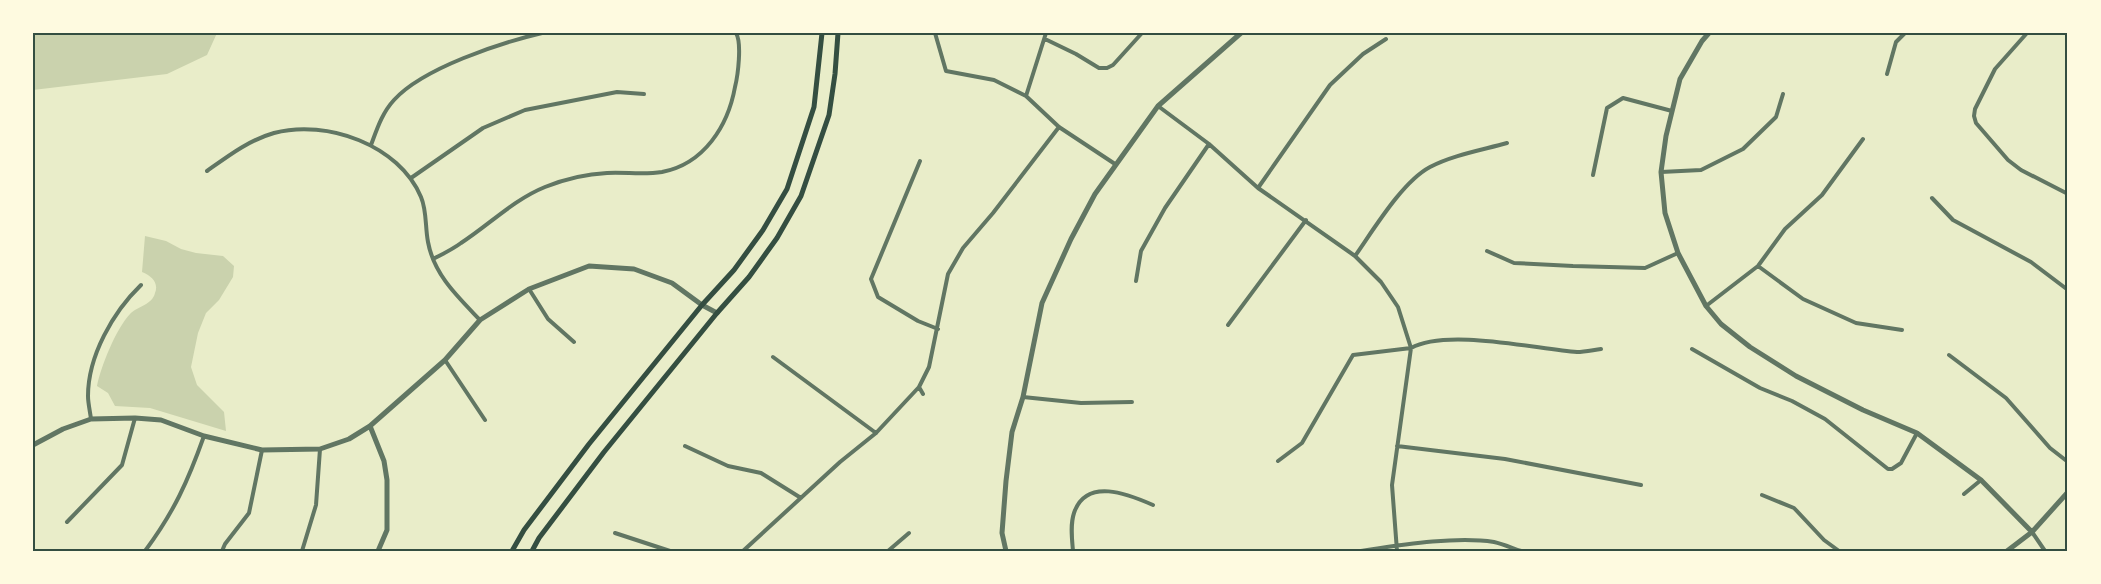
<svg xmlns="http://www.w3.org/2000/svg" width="2101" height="584" font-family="Ubuntu,sans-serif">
  <rect width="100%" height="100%" fill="#e9edc9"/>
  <path fill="#cad2ad" d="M33,33H217L207,55L167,74L33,90Z
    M145,236L166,241L181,249L196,253L223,256L234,266L233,277L219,300L206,313L198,333L191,367L197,385L224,412L226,431L150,408L115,406L108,393L97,386C101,366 116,329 130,314C138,306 152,305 155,293C159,283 152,276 142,272Z"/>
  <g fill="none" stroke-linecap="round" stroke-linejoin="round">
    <path stroke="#617663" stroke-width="4" d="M935,33L946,71L994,80L1026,96L1059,127L1115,164
      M2027,33L1995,69L1975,109L1974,116L1976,123L2008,160L2021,170L2068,194
      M1045,39L1076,54L1099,68H1107L1113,65L1142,33
      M1887,74L1896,42L1905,33
      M1026,96L1046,33
      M1158,106L1209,144L1258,188L1355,256L1381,282L1398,307L1411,348L1392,485L1397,551
      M371,145C377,129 382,113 394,100C423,68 500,43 542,33
      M920,161L871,279L878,297L918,321L938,329
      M207,171C228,156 249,140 274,133C327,119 399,145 421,197C427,211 425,227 428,242C434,275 458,297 480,320
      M1661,172L1701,170L1743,149L1776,117L1783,94
      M1593,175L1607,108L1623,98L1672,111
      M411,178L483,128L525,110L617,92L644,94
      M1258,188L1330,85L1363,54L1386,39
      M1932,198L1953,220L2031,262L2068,290
      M1487,251L1514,263L1573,266L1645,268L1678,253
      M1355,256C1374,229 1402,182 1430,167C1453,155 1482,150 1507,143
      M433,259C443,254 453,249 461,243C489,225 513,200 545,187C565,179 586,174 607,173C626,172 644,175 662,172C704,164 728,126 735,87C738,75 742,43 736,33
      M1758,266L1803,299L1856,323L1902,330
      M1136,281L1141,251L1165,208L1209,144
      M529,289L548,319L574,342
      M1706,306L1758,266L1785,229L1822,195L1863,139
      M1228,325L1306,220
      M1692,349L1760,388L1792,401L1825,419L1888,469H1892L1901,463L1917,433
      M1949,355L2006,398L2050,448L2068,462
      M773,357L876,433
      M445,360L485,420
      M919,387L923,394
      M1023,397L1081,403L1132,402
      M91,419C90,411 88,403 88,396C88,356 113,312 141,285
      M685,446L728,466L761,473L801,498
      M1397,446L1505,459L1641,485
      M1278,461L1302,443L1353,355L1411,348C1447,328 1536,349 1577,352C1585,352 1593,350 1601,349
      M1964,494L1981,480
      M1762,495L1794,508L1824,540L1839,551
      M67,522L122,465L135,418
      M2032,532L2045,551
      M615,533L670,551
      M145,551C174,512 188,481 204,436
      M222,551L225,544L249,513L262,450
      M302,551L316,505L320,449
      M743,551L840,462L876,433L919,387L929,367L948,274L963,248L993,213L1059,127
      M888,551L909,533
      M1073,551C1072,539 1070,525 1074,513C1086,477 1128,494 1153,505
      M1361,551C1401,545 1455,536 1494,542C1503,544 1512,548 1521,551"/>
    <path stroke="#617663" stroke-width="5" d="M1709,33L1702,41L1680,79L1666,136L1661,172L1665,213L1678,253L1706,306L1721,324L1750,347L1796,376L1863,410L1917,433L1981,480L2032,532
      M370,426L384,461L387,480V530L378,551
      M33,445L63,429L91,419L135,418L161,420L204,436L262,450L320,449L349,439L370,426L445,360L480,320L529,289L589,266L634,269L672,283L702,305L717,313
      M1006,551L1002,533L1006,481L1012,432L1023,397L1042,303L1071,239L1095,194L1158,106L1241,33
      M2007,551L2032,532L2068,492"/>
    <path stroke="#344e41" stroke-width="5" d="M512,551L524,530L589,444L702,305L734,270L763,230L787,189L814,107L822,33
      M532,551L539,538L604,452L717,313L749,277L777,238L801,196L829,115L835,74L838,33"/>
  </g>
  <rect width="2101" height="584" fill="none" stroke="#fefae0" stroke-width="69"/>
  <rect x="34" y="34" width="2032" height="516" fill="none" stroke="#344e41" stroke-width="2"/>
</svg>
